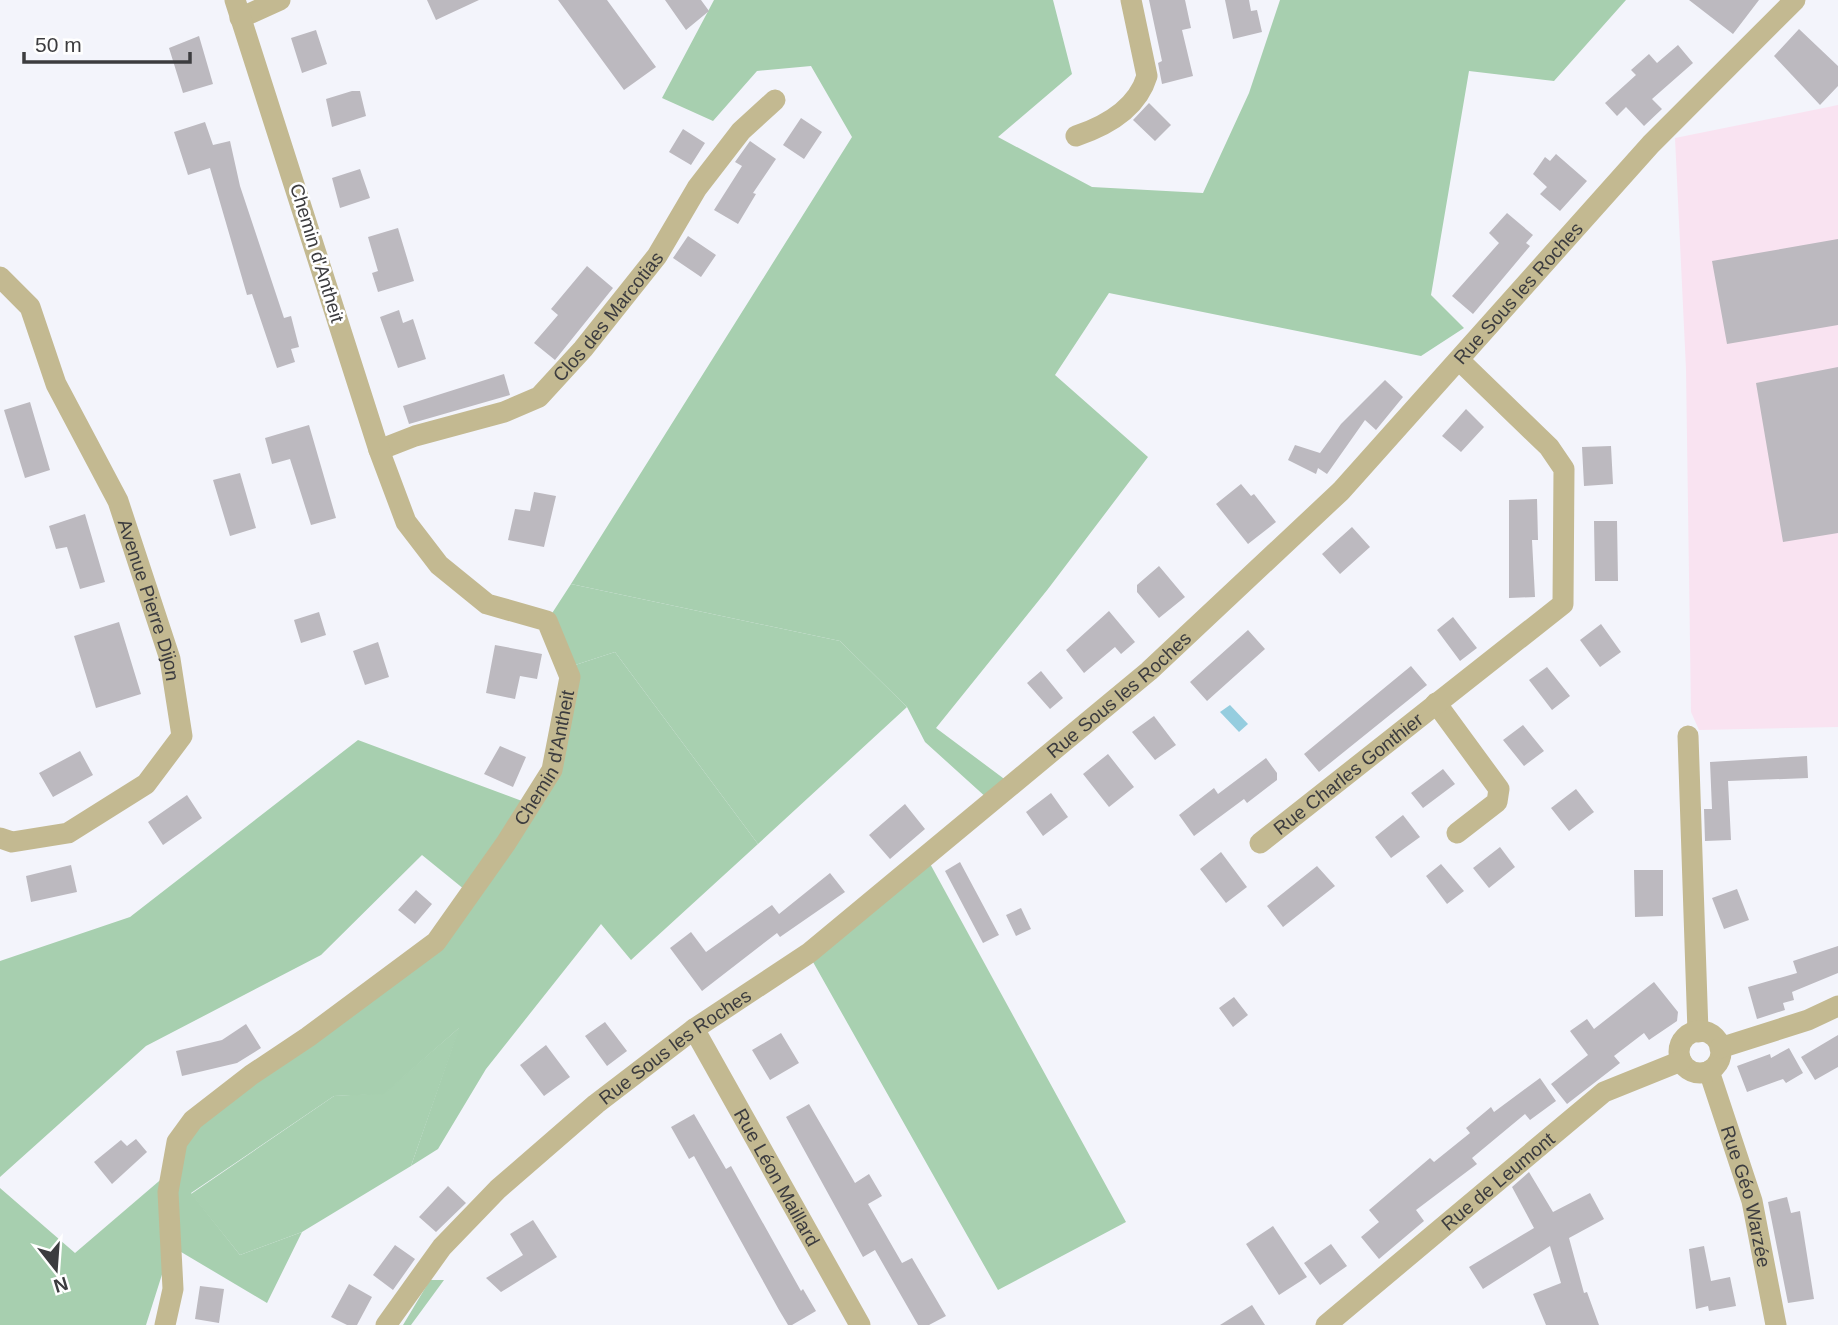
<svg xmlns="http://www.w3.org/2000/svg" width="1838" height="1325" font-family="Helvetica,sans-serif">
  <rect width="100%" height="100%" fill="#f3f4fb"/>
  <path fill="#f9e3f1" d="M1838,105V727L1699,730L1691,712L1686,369L1675,138Z"/>
  <path fill="#a8d0b0" d="M571,584L840,641L907,707L758,844L615,652L566,668L547,621Z
    M928,860L1126,1222L998,1290L813,962Z
    M460,1027L411,1166L302,1232L240,1255L191,1194L334,1096L384,1093Z
    M430,1280H444L411,1325H403Z"/>
  <path fill="#a7cfaf" d="M714,0H1053L1072,74L998,137L1092,187L1203,193L1249,93L1280,0H1626L1554,81L1469,71L1431,295L1464,328L1421,356L1109,293L1055,375L1148,457L1048,589L936,728L1007,781L988,799L925,742L907,707L840,641L571,584L852,137L811,66L757,71L713,121L662,98Z
    M615,652L758,844L631,960L601,924L486,1069L438,1149L411,1166L459,1028L384,1094L334,1096L191,1193L240,1255L302,1232L267,1303L171,1246L146,1325H0V1188L75,1253L172,1170L177,1142L436,942L470,894L422,855L321,955L146,1046L0,1177V961L130,917L358,740L530,804L552,770L566,668Z"/>
  <path fill="#95cddf" d="M1230,705L1248,724L1239,732L1220,712Z"/>
  <path fill="#bcb9bf" d="M427,0H479L436,20Z
    M558,0H607L656,67L624,90Z
    M665,0H701L709,11L686,30Z
    M1149,0H1185L1191,28L1182,30L1193,76L1162,84L1158,63L1162,61Z
    M1225,0H1249L1251,11L1257,10L1262,32L1233,39Z
    M1689,0H1759L1733,34Z
    M1799,29L1838,66V86L1820,105L1774,56Z
    M316,30L327,64L302,73L291,38Z
    M199,36L213,84L183,93L169,48Z
    M1678,45L1693,63L1652,99L1662,109L1644,126L1626,107L1617,116L1605,103L1636,75L1631,70L1649,54L1657,63Z
    M352,91H360L366,116L332,127L326,99Z
    M1149,103L1171,125L1155,141L1133,120Z
    M801,118L822,132L804,159L783,145Z
    M205,122L213,145L230,141L240,186L284,318L291,316L299,347L291,349L295,362L277,368L252,294L247,295L210,168L188,175L174,132Z
    M683,129L705,143L691,165L669,152Z
    M750,141L776,159L753,193L756,194L738,224L714,210L742,166L735,162Z
    M1556,154L1587,181L1560,211L1540,194L1547,187L1533,174L1545,157L1550,161Z
    M360,169L370,198L340,208L332,178Z
    M1507,213L1533,235L1526,243L1530,246L1473,314L1452,296L1499,243L1489,233Z
    M398,228L414,281L378,292L372,273L378,271L368,237Z
    M688,236L716,255L701,277L673,258Z
    M1838,239V325L1727,344L1712,261Z
    M587,266L613,288L555,360L534,343L558,315L551,309Z
    M399,310L403,323L413,319L426,359L398,368L380,317Z
    M1838,367V533L1783,542L1756,383Z
    M504,374L510,395L409,424L403,406Z
    M1385,380L1403,397L1376,430L1365,420L1327,474L1318,468L1316,474L1288,460L1295,445L1320,453L1341,424Z
    M30,402L50,470L25,478L4,410Z
    M1466,409L1484,427L1461,452L1442,436Z
    M309,425L336,518L311,525L290,459L272,464L265,438Z
    M1611,446L1613,484L1584,486L1582,447Z
    M240,473L256,528L230,536L213,480Z
    M1241,484L1251,496L1254,494L1276,522L1248,544L1216,504Z
    M534,492L556,496L544,547L508,540L515,509L530,511Z
    M1537,499L1538,540H1532L1535,597L1509,598V500Z
    M85,514L105,582L80,589L67,547L56,549L49,526Z
    M1594,521H1617L1618,581H1595Z
    M1352,527L1370,547L1340,574L1322,554Z
    M1159,566L1185,597L1159,618L1137,592V585Z
    M1109,611L1135,642L1121,654L1115,647L1084,673L1066,650Z
    M319,612L326,635L301,643L294,620Z
    M1453,617L1477,648L1460,661L1437,630Z
    M119,622L141,694L96,708L74,636Z
    M1601,624L1621,652L1600,667L1580,640Z
    M1248,630L1265,649L1207,701L1190,682Z
    M378,642L389,677L365,685L353,651Z
    M495,645L542,654L537,679L520,676L515,699L486,693Z
    M1411,666L1427,685L1319,772L1304,754Z
    M1547,667L1570,696L1552,710L1529,680Z
    M1041,671L1063,698L1050,709L1027,683Z
    M1154,716L1176,745L1155,760L1132,732Z
    M1523,725L1544,751L1524,766L1503,740Z
    M500,746L526,757L513,787L484,774Z
    M80,751L93,775L53,797L39,773Z
    M1108,754L1134,787L1109,807L1083,774Z
    M1807,756L1808,778L1728,781L1731,840L1705,841L1704,809H1712L1710,762Z
    M1266,758L1277,773V780L1247,803L1244,799L1194,836L1179,815L1214,788L1218,794Z
    M1443,769L1455,784L1423,808L1411,793Z
    M1576,789L1594,812L1569,831L1551,808Z
    M1051,793L1068,817L1043,836L1026,812Z
    M187,795L202,818L163,845L148,822Z
    M905,804L925,829L890,859L869,835Z
    M1403,815L1420,837L1391,858L1375,837Z
    M1500,847L1515,867L1489,888L1473,868Z
    M1221,852L1247,887L1226,903L1200,869Z
    M960,862L999,935L983,943L945,871Z
    M1441,864L1464,891L1447,904L1426,876Z
    M71,865L77,892L31,902L26,876Z
    M1317,866L1335,886L1283,927L1267,906Z
    M1634,870H1663V916L1635,917Z
    M830,873L845,892L780,937L777,933L702,991L670,948L691,932L706,952L772,905L779,914Z
    M1737,889L1749,920L1724,929L1712,898Z
    M416,890L432,904L415,924L398,910Z
    M1021,908L1031,929L1016,936L1006,915Z
    M1838,946V973L1792,992L1794,1000L1783,1003L1785,1010L1757,1019L1748,987L1797,973L1793,961Z
    M1654,982L1678,1012L1677,1021L1649,1040L1644,1033L1614,1056L1620,1063L1567,1104L1551,1084L1588,1055L1570,1031L1587,1019L1594,1029Z
    M1234,997L1248,1015L1233,1027L1219,1008Z
    M605,1022L627,1051L607,1066L585,1036Z
    M246,1024L261,1048L237,1063L182,1076L176,1051L222,1040Z
    M781,1033L799,1063L770,1080L752,1050Z
    M1838,1035V1067L1815,1080L1801,1057Z
    M546,1045L570,1077L544,1096L520,1065Z
    M1789,1048L1803,1073L1786,1083L1783,1079L1747,1092L1737,1066L1770,1054L1771,1058Z
    M1540,1078L1556,1101L1530,1120L1525,1114L1472,1158L1477,1164L1416,1210L1424,1221L1379,1259L1361,1237L1379,1222L1369,1210L1430,1158L1434,1162L1470,1133L1466,1128L1491,1107L1494,1112Z
    M809,1104L855,1183L869,1174L882,1196L868,1204L902,1263L912,1258L946,1316L929,1325H918L875,1250L863,1257L786,1117Z
    M694,1114L726,1169L731,1166L801,1291L803,1289L816,1311L792,1325H788L779,1310L694,1156L689,1159L671,1127Z
    M136,1139L147,1152L112,1184L94,1162L121,1140L127,1146Z
    M1529,1172L1553,1212L1590,1193L1604,1219L1569,1238L1584,1293L1587,1292L1599,1325H1546L1533,1294L1561,1283L1550,1246L1483,1289L1469,1267L1534,1228L1512,1187Z
    M448,1186L466,1203L436,1232L419,1217Z
    M1787,1197L1791,1213L1800,1211L1814,1299L1788,1303L1768,1202Z
    M533,1220L557,1257L501,1292L486,1278L523,1255L510,1234Z
    M1273,1226L1307,1277L1279,1295L1246,1244Z
    M1331,1244L1347,1266L1320,1285L1304,1263Z
    M395,1245L415,1259L393,1290L373,1275Z
    M1704,1246L1711,1281L1730,1277L1736,1306L1709,1311L1708,1306L1696,1309L1689,1249Z
    M349,1284L372,1297L357,1325H347L331,1317Z
    M200,1286L224,1289L219,1323L195,1319Z
    M1252,1305L1265,1325H1220Z"/>
  <g fill="none" stroke-linecap="round" stroke-linejoin="round">
    <g stroke="#c3b991" stroke-width="21">
      <path d="M240,18L280,0"/>
      <path d="M1076,136C1106,126 1137,109 1147,76L1131,0"/>
      <path id="s1" d="M0,277L30,307L56,384L118,501L170,659L182,736L146,784L68,833L12,842L0,838"/>
      <path id="s2" d="M379,450L415,436L504,412L539,397L583,349L657,256L697,188L741,131L775,100"/>
      <path d="M1436,703L1499,789L1497,802L1457,833"/>
      <path d="M1688,736L1698,1032"/>
      <path id="s3" d="M1260,843L1563,604L1564,469L1549,447L1460,361"/>
      <path id="s4" d="M694,1029L860,1325"/>
      <path id="s5" d="M1709,1071L1752,1201L1776,1325"/>
      <path id="s6" d="M165,1325L173,1289L168,1192L177,1142L193,1120L251,1075L308,1037L436,942L506,843L552,770L570,677L547,621L487,604L439,565L406,522L379,450L235,0"/>
      <path id="s7" d="M386,1325L442,1247L498,1189L596,1104L694,1029L809,953L1149,671L1341,491L1651,144L1795,0"/>
    </g>
    <g stroke="#c3b991" stroke-width="21">
      <circle cx="1700" cy="1052" r="21"/>
      <path d="M1720,1048L1808,1020L1838,1006"/>
      <path id="s8" d="M1326,1325L1604,1092L1681,1061"/>
    </g>
  </g>
  <g text-anchor="middle" dominant-baseline="central" stroke-width="5" stroke-linejoin="round" paint-order="stroke">
    <g font-size="19" fill="#3c3c3f" stroke="#fff">
      <text transform="translate(317 253) rotate(73)">Chemin d'Antheit</text>
      <text stroke="none"><textPath href="#s7" startOffset="1538">Rue Sous les Roches</textPath></text>
      <text stroke="none"><textPath href="#s2" startOffset="275">Clos des Marcotias</textPath></text>
      <text stroke="none"><textPath href="#s1" startOffset="360">Avenue Pierre Dijon</textPath></text>
      <text stroke="none"><textPath href="#s7" startOffset="971">Rue Sous les Roches</textPath></text>
      <text stroke="none"><textPath href="#s6" startOffset="730">Chemin d'Antheit</textPath></text>
      <text stroke="none"><textPath href="#s3" startOffset="112">Rue Charles Gonthier</textPath></text>
      <text stroke="none"><textPath href="#s7" startOffset="404">Rue Sous les Roches</textPath></text>
      <text stroke="none"><textPath href="#s4" startOffset="170">Rue Léon Maillard</textPath></text>
      <text stroke="none"><textPath href="#s8" startOffset="224">Rue de Leumont</textPath></text>
      <text stroke="none"><textPath href="#s5" startOffset="131">Rue Géo Warzée</textPath></text>
    </g>
  </g>
  <g transform="translate(56 1269) rotate(163)" stroke="#ffffff" stroke-width="5" paint-order="stroke">
  <path d="M0-5L12 26L0 18L-12 26Z" fill="#3c3c3f"/>
  <text y="-10" font-size="19" font-weight="bold" text-anchor="middle" fill="#3c3c3f">N</text>
  </g>
  <path d="M24 52v10h166v-10" fill="none" stroke="#3c3c3f" stroke-width="3.5"/>
  <text x="35" y="52" font-size="21" fill="#3c3c3f" stroke="#ffffff" stroke-width="5" paint-order="stroke">50 m</text>
</svg>
